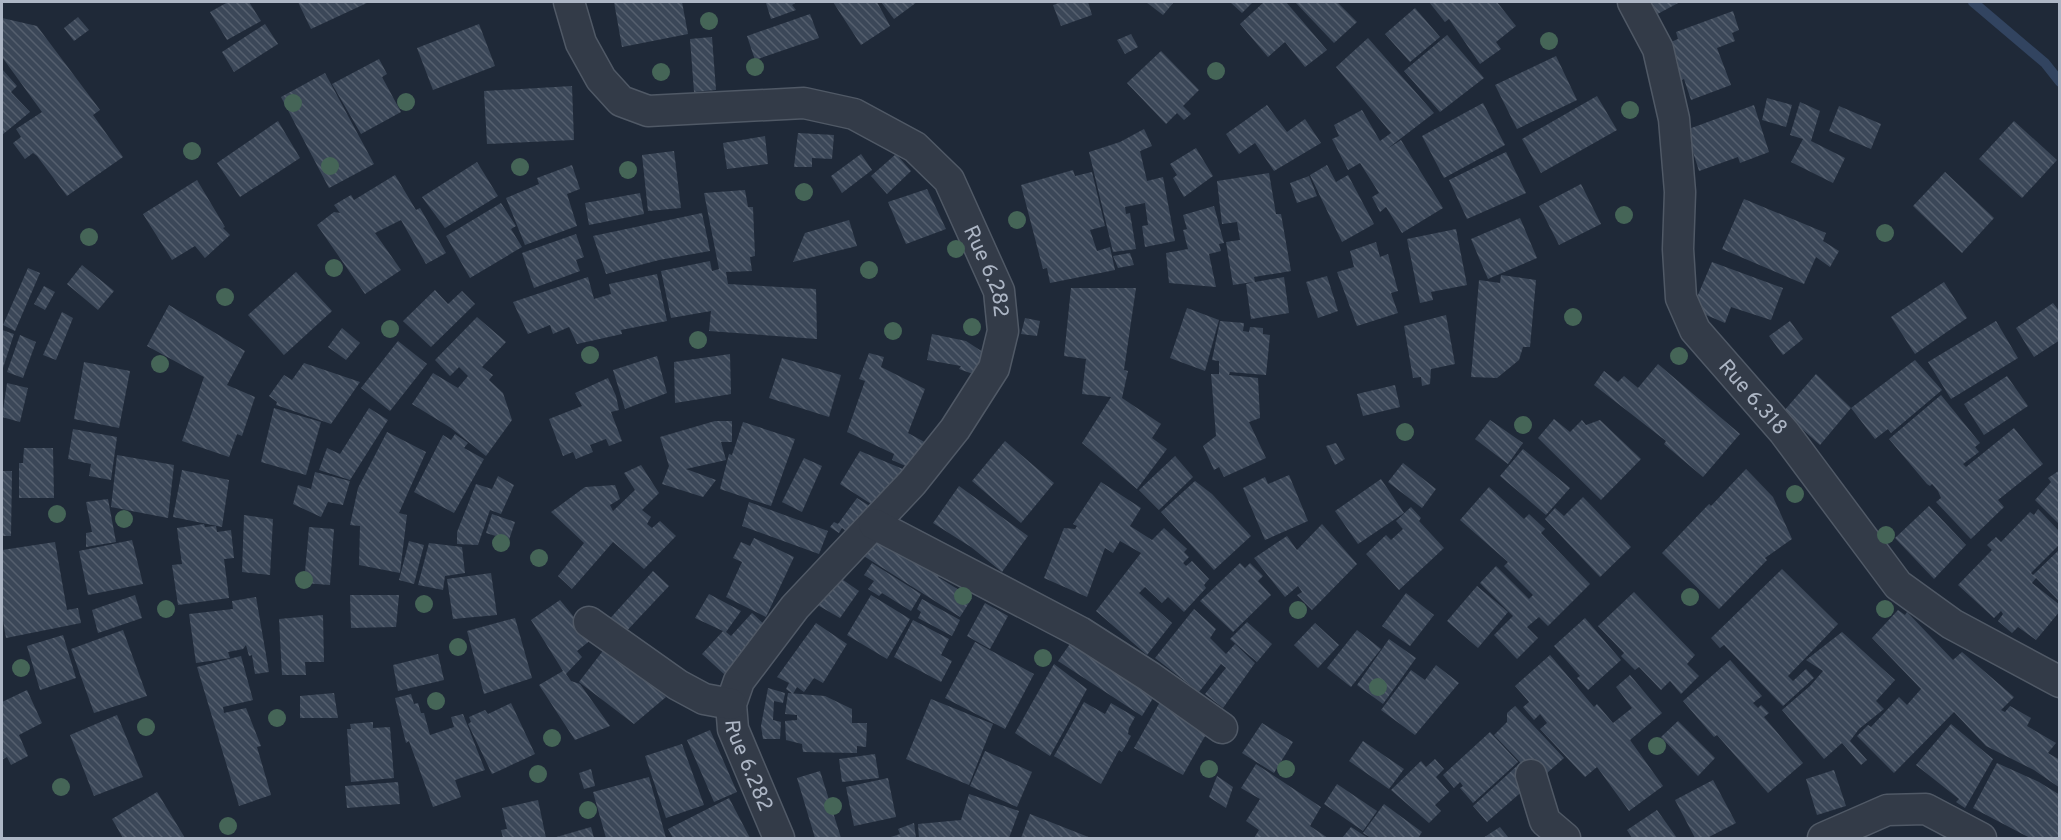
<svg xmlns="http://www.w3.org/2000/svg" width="2061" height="840" font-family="Overpass,sans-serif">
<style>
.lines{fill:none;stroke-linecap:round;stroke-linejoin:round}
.stream{stroke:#324460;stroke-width:10}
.building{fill:url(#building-back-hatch)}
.street-casing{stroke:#505966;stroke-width:33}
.street{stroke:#333b48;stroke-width:30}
.tree{fill:#456557}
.labels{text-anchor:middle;stroke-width:6;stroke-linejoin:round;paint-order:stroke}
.street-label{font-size:21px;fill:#adb6c5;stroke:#18202d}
</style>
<defs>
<pattern id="building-back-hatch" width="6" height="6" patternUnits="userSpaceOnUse" patternTransform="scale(1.5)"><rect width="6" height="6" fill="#3b4758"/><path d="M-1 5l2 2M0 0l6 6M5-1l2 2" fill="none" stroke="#555f6e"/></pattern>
</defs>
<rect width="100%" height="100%" fill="#1f2938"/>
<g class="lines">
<path class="stream" d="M1973,2L2045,63L2060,82"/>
</g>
<g class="building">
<path d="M228,2H249L261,21L227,40L210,12Z"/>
<path d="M298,2H369L311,29Z"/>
<path d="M614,2H682L688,34L622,47Z"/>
<path d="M770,2H797L792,5L796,10L771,19L766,3Z"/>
<path d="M833,2H877L890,26L861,45Z"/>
<path d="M881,2H917L894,19Z"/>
<path d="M1062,2H1088L1092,15L1061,26L1053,5Z"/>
<path d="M1146,2H1174L1163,15Z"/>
<path d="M1230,2H1253L1242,13Z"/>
<path d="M1264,2H1286L1327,50L1305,67L1285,42L1268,57L1240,24Z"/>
<path d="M1295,2H1337L1357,22L1334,43Z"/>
<path d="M1429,2H1497L1516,26L1496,42L1501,49L1480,64L1449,19L1445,22Z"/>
<path d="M1641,2H1680L1650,18Z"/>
<path d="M1415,8L1440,37L1410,62L1385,34Z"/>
<path d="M1733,11L1739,30L1732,33L1735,41L1717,48L1731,85L1691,100L1684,79L1674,83L1668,66L1678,62L1671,42L1678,39L1676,32Z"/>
<path d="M810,14L819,38L755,60L747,36Z"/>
<path d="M78,17L89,30L74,41L64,28Z"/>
<path d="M2,18L37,26L100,110L93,115L123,157L67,196L37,156L33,153L25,159L13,143L21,137L16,129L42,112L2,57Z"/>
<path d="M265,24L278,44L234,72L222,52Z"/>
<path d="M479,24L495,66L433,90L417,48Z"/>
<path d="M1131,34L1138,47L1125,54L1117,40Z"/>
<path d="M1447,35L1484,78L1440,112L1404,71Z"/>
<path d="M712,37L716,90L694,92L690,39Z"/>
<path d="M1368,38L1434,113L1387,149L1401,140L1443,208L1402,233L1386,207L1380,212L1372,197L1379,193L1360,163L1348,170L1332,139L1339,136L1334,125L1362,110L1380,141L1391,133L1336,67Z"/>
<path d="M1161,51L1199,90L1183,106L1191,114L1184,120L1177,113L1166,124L1127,83Z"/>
<path d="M1556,56L1577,100L1517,129L1495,85Z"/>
<path d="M379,59L387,74L382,77L401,112L361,134L332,84Z"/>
<path d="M2,69L17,86L11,92L30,112L2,135Z"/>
<path d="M325,73L374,164L329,188L281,97Z"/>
<path d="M572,86L574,140L487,144L484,91Z"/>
<path d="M1597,96L1617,130L1541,173L1522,139Z"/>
<path d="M1767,98L1792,105L1786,127L1762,120Z"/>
<path d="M1800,102L1820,111L1811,141L1845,158L1833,183L1791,162L1803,139L1790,135Z"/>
<path d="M1483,103L1505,145L1444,178L1422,136Z"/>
<path d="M1267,105L1287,132L1305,119L1321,143L1274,171L1255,143L1239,154L1226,134Z"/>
<path d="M1754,105L1769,152L1740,163L1738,157L1699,171L1686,130Z"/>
<path d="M1839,106L1881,124L1871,149L1829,131Z"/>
<path d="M278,121L300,158L240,197L217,163Z"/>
<path d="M2014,121L2057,160L2022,198L1979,159Z"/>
<path d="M1144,129L1152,146L1140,151L1147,181L1163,177L1175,241L1145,247L1142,226L1148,225L1145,203L1125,207L1126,214L1130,213L1136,249L1113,252L1089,152L1120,142Z"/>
<path d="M798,133L834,135L832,159L812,158V167H794Z"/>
<path d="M765,136L768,164L727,169L723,143Z"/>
<path d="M1196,148L1213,176L1184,197L1173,178L1177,175L1170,164Z"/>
<path d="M674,151L681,208L648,211L642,155Z"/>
<path d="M1506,152L1526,193L1467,219L1449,180Z"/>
<path d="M861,154L872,170L842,193L831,176Z"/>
<path d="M896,154L911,171L887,194L871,176Z"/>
<path d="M477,162L498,196L445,228L422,197Z"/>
<path d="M572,165L580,189L567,194L577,226L525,245L506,198L539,184L537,178Z"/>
<path d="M1327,165L1336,182L1348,175L1374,224L1342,242L1310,175Z"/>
<path d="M1073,170L1075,176L1092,172L1105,226L1090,230L1097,251L1110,247L1115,270L1050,283L1047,268L1043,269L1021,185Z"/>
<path d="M1945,172L1994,218L1962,253L1913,206Z"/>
<path d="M1269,173L1276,214H1281L1291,271L1254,277L1255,282L1284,277L1289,313L1251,319L1246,284L1253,282L1233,285L1226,242L1240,240L1237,222L1222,224L1217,181Z"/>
<path d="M395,175L416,210L420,208L446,253L426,264L401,220L375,233L401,270L365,294L317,225L334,212L340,213L334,205L351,195L354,200Z"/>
<path d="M1309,176L1317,196L1297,203L1290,183Z"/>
<path d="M197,180L225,227L223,228L230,235L205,258L195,246L172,260L143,214Z"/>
<path d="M1581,184L1601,224L1559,245L1539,206Z"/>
<path d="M927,189L946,229L906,244L888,202Z"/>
<path d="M745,190L748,207H753L755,256L750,257L752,271L726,272L728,284L816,289L817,339L709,331L711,311L671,318L661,271L710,261L712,271L719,269L704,193Z"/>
<path d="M640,193L644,214L589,225L585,203Z"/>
<path d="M1744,199L1826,233L1823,241L1839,251L1830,267L1816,257L1804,284L1722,249Z"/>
<path d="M501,203L516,226L511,229L522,247L470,278L446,236Z"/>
<path d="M1214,206L1224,243L1219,244L1221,251L1209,254L1216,287L1169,283L1166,253L1188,249L1183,230L1187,229L1183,215Z"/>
<path d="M702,213L710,251L659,260L606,274L593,236Z"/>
<path d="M1520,218L1537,258L1488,279L1471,239Z"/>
<path d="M849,220L857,246L793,262L805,233Z"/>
<path d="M1456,229L1467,285L1431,292L1433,300L1420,303L1407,239Z"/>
<path d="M576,234L584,257L576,260L580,271L534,288L522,253Z"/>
<path d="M1376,242L1380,257L1388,254L1398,291L1391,293L1398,313L1357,326L1337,272L1354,267L1350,251Z"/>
<path d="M1130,253L1134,265L1118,268L1113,256Z"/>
<path d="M1712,262L1783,288L1771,320L1731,307L1725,323L1692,309Z"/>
<path d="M82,265L114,291L98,310L67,284Z"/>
<path d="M28,268L40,273L15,331L3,325Z"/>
<path d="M296,272L332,311L284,355L248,315Z"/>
<path d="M657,274L667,321L621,330L622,334L577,344L569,327L553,334L550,325L528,334L513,302L588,277L594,299L611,294L609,284Z"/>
<path d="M1501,275L1536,280L1530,347H1523L1519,360L1497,378L1471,377L1479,280L1500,283Z"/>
<path d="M1327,276L1338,311L1318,318L1306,282Z"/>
<path d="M1944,282L1967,318L1915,354L1891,317Z"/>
<path d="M44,286L55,292L45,310L34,304Z"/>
<path d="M1071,288H1136L1124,370L1128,371L1122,398L1161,424L1152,438L1167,449L1137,489L1082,443L1111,397L1082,394L1086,359L1064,356Z"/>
<path d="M435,290L448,304L462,291L475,304L431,347L403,321Z"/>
<path d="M2053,303L2060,312V340L2034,357L2016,328Z"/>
<path d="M169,305L245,351L227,385L255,397L242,436L237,434L229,457L182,441L204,377L147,346Z"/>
<path d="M1187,308L1219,320L1205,371L1170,358Z"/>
<path d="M62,312L73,318L56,360L43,355Z"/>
<path d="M1446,315L1455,364L1431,369L1430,384L1422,386L1421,377L1413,378L1404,326Z"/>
<path d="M477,317L506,342L482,367L493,375L489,380L503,393L512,420L486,456L451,428L412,404L433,373L458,388L468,376L459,367L450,376L435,360Z"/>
<path d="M1025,318L1040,321L1037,336L1021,334Z"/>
<path d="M1220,321L1244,323L1243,331L1249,332L1250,327L1263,328V334L1270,335L1266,375L1230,372L1229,375L1258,378L1260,418L1249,422L1266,458L1224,477L1219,467L1214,470L1203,446L1216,436L1211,374H1219V361L1212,360Z"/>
<path d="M1790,321L1803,339L1783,355L1769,336Z"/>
<path d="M1996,321L2018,358L1951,399L1928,362Z"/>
<path d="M342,328L360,343L346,360L328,347Z"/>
<path d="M2,330L14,334L2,371Z"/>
<path d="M932,334L966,341L986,354L976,375L959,369L961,366L927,360Z"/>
<path d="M20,335L36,342L23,378L7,372Z"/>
<path d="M398,341L427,364L390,411L361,388Z"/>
<path d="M869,353L884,357L881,367L925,389L908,433L930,445L917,471L892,460L894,454L847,432L865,381L859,379Z"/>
<path d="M730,354L731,394L675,403L674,362Z"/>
<path d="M657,356L667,393L625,409L613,370Z"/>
<path d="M782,358L841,375L829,417L769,398Z"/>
<path d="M1915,360L1942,390L1891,433L1888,429L1875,439L1851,408L1820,445L1783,412L1816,374L1851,408Z"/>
<path d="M84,362L130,371L119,428L74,419Z"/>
<path d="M304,363L360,382L331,424L276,405L277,402L269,396L284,375L292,380Z"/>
<path d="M1658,364L1740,434L1703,477L1664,444L1666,441L1594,385L1604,371L1618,382L1624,376L1638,388Z"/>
<path d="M2007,376L2028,406L1984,435L1964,404Z"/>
<path d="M608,378L616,396L619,410L611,412L622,441L609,446L606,439L590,445L593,452L576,459L573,452L563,456L549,419L582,406L575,393Z"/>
<path d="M7,383L28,388L20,422L2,417Z"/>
<path d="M1395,385L1400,407L1363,416L1357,394Z"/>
<path d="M1941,395L1980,443L1975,447L1979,452L1963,464L1966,467L2014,428L2043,464L1998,500L2004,507L1971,539L1936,502L1941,498L1938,491L1932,484L1930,486L1927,484L1889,439Z"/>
<path d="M274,408L321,422L306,475L261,462Z"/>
<path d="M369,408L388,420L350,480L319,470L327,448L340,454Z"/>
<path d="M1554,419L1570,432L1582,420L1586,425L1600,420L1641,459L1601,500L1538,438Z"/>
<path d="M1490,420L1523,443L1508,464L1475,439Z"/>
<path d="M715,421H732V442H721L726,460L686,469L716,480L703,497L662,484L669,466L660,437Z"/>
<path d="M743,422L795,439L771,506L720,489L729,454L732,455Z"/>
<path d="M73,429L117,437L111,480L89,476L91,464L68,459Z"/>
<path d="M387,432L426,452L399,513L407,515L400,573L359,565L360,526L350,525L358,488Z"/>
<path d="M455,434L468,443L464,448L484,459L454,513L414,492L443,435L451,440Z"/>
<path d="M1005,441L1054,483L1021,523L972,481Z"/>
<path d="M1336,443L1345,459L1335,465L1326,446Z"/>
<path d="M24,448H53L54,498H19V463H23Z"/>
<path d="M1523,449L1570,488L1546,515L1500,476Z"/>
<path d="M860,451L910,472L879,509L840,484Z"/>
<path d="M117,455L174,465L168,518L111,507Z"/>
<path d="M1175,456L1193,477L1159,510L1139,490Z"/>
<path d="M804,458L822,466L802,512L782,502Z"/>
<path d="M1403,463L1436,489L1422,508L1388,482Z"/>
<path d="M641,465L659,493L642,510L651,517L647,524L652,528L660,521L676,536L644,569L613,542L572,589L558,576L584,543L551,512L585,487L615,485L620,499L610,505L613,511L635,490L624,473Z"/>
<path d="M1746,469L1773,497L1792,539L1765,558L1767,560L1719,609L1662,553L1709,504L1711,506Z"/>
<path d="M182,470L229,480L222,527L173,517Z"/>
<path d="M2060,470V525L2035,500L2051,482L2048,478Z"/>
<path d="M2,471H12L11,536H2Z"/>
<path d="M315,472L350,481L343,505L328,502L321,517L293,504L298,485L311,489Z"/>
<path d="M1289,475L1308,521L1265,540L1243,488L1265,477L1268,484Z"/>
<path d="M498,476L514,485L501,514L490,510L478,545L457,544V532L476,484L492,489Z"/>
<path d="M1381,479L1404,513L1358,544L1335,511Z"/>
<path d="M1195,481L1212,494L1251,536L1214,570L1161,512Z"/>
<path d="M1101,482L1141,508L1130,526L1152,540L1164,528L1187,549L1184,552L1189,557L1183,563L1186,566L1192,561L1209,579L1204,585L1206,588L1184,612L1168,597L1162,603L1145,587L1139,593L1172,623L1147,655L1096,611L1141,553L1120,541L1113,553L1105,548L1087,597L1044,578L1064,528L1075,529L1077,526L1073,524Z"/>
<path d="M959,486L1028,536L1002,572L971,547L933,523Z"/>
<path d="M1489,487L1524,519L1529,514L1545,529L1541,533L1590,584L1548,626L1539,617L1527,627L1538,638L1517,659L1494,635L1513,616L1480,583L1496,566L1529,599L1533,595L1504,566L1508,562L1460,520Z"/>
<path d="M1583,497L1631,547L1600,577L1545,519L1555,508L1564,516Z"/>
<path d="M857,498L876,510L853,536L842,528L839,533L830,527L834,522L838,524Z"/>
<path d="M108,499L116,542L86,547V533L92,532L86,502Z"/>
<path d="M749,502L828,531L819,554L742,526Z"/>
<path d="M1929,506L1966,545L1934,579L1895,538Z"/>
<path d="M1411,507L1421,518L1419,521L1444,548L1399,590L1366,554L1386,535L1391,540L1403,529L1396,521Z"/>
<path d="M2038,509L2060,532V544L2031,573L2033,575L2060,549V602L2036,578L2032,583L2060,605V611L2036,640L2018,627L2012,633L1998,621L2003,614L2001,611L1994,618L1958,585L1992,550L1987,545L1996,537L2001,542L2030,512L2034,515Z"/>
<path d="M492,514L515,522L509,540L486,533Z"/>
<path d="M244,515L273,519L270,575L242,572Z"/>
<path d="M204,524L205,527L216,526L217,532L231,530L234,558L224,559L229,598L178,605L172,565L182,564L177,528Z"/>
<path d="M1322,524L1357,564L1312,610L1297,595L1302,592L1298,586L1285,597L1254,558L1287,536L1297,550Z"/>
<path d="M309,527L334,529L330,585L304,583Z"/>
<path d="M873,531L940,573L938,577L972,598L960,617L859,553Z"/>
<path d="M754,538L794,557L766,617L726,597L742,562L733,558L741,542L750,546Z"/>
<path d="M132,540L143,584L88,595L79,551Z"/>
<path d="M409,541L424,545L414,584L399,580Z"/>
<path d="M55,542L67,610L78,608L81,623L6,638L2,615V550Z"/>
<path d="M429,543L462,547L465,573L445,576L443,590L418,585Z"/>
<path d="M872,563L921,594L911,611L882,593L879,596L868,589L874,581L864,575Z"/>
<path d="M1240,563L1245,568L1250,563L1263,576L1258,581L1271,595L1233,632L1200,601Z"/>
<path d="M1782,569L1838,624L1788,676L1793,681L1806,669L1814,678L1783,706L1724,645L1720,648L1711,638Z"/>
<path d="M653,571L669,586L621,637L605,624Z"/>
<path d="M491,573L497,615L453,619L447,579Z"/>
<path d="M833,573L859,591L840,618L814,603Z"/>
<path d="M1477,586L1508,612L1478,648L1447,621Z"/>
<path d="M1634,592L1695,655L1687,664L1699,676L1681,694L1670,681L1661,690L1639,667L1635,670L1621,656L1624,653L1598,626Z"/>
<path d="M1406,593L1434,615L1410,646L1382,626Z"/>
<path d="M709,594L741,611L726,632L731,636L752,613L769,629L724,674L702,654L723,631L695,618Z"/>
<path d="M135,595L142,618L98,633L92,610Z"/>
<path d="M350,595H399L396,627L351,628Z"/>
<path d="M871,595L910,619L887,659L847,635Z"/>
<path d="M256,597L269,672L255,674L252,655L249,656L246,645L243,649L228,652L230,658L196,663L189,614L233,609L232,601Z"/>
<path d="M922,599L960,620L952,636L918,618L921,612L917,609Z"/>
<path d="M560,600L592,639L577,651L582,657L566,674L571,681L580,684L610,726L575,740L539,685L563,671L531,620Z"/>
<path d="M985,603L1008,616L990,649L967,636Z"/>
<path d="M1194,609L1216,629L1210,638L1226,654L1235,644L1255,663L1223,708L1205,694L1226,668L1221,664L1199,692L1155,658Z"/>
<path d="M1898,610L1905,615L1907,612L1953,660L1962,652L2014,697L2001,710L2005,712L2010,706L2031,718L2027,726L2056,743L2048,753L2060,760V788L2034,770L1986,746L1954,712L1894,773L1857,736L1868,725L1871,727L1899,697L1907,705L1921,689L1872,638Z"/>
<path d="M323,615L324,662H305L306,675H282L279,619Z"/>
<path d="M515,618L532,678L484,694L467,631Z"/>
<path d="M1585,618L1621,660L1588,690L1577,678L1580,676L1554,646Z"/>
<path d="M913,620L949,639L941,655L952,661L941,682L894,657Z"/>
<path d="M1247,622L1272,644L1257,662L1230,639Z"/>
<path d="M816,623L847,644L823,683L814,678L804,692L797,687L793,694L786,689L789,683L777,677Z"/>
<path d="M1315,623L1339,645L1318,668L1294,645Z"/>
<path d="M123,630L147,696L94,713L71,649Z"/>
<path d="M1357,630L1381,649L1351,687L1327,668Z"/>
<path d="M1842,632L1895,680L1876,701L1884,709L1859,729L1850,741L1867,760L1861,765L1842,743L1824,759L1782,710L1810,686L1823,671L1806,660Z"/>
<path d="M63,635L76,678L40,690L27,646Z"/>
<path d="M1389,639L1416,658L1383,704L1357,685Z"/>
<path d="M1072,641L1155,695L1142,716L1058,661Z"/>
<path d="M975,642L1034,674L1005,729L945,698Z"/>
<path d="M605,648L666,697L634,724L579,682Z"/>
<path d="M438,654L444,680L398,691L393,665Z"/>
<path d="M1550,655L1594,707L1597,704L1613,723L1632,708L1616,687L1630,675L1662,713L1630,740L1663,786L1629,811L1597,767L1585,777L1540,729L1547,723L1540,714L1534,720L1523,707L1529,702L1515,686Z"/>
<path d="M241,656L253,700L223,707L224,713L246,708L261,746L257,747L271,795L239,806L197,667Z"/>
<path d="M1730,660L1762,696L1753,703L1758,708L1761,705L1769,713L1764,717L1803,763L1768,793L1717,735L1714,737L1683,701Z"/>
<path d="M1054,664L1087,689L1050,756L1015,733Z"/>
<path d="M1436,665L1459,683L1415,735L1381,710L1411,670L1425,680Z"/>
<path d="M768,688L785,693L783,703L774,701L773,720L781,722L780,739H763L761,726Z"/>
<path d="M27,690L42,723L19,735L28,756L11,765L7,757L2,760V702Z"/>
<path d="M334,693L338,718H300V696Z"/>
<path d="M788,693L825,696L852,709V723H867L866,747L857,746V753L803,752L802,744L786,740L785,721L797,720V715L785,714Z"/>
<path d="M411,694L414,704L418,703L421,713H424L430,735L454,727L451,717L463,714L485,770L455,780L461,797L433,807L409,741L406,743L395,698Z"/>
<path d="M931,699L993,724L969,785L906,759Z"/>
<path d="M1084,702L1105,714L1111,703L1135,717L1129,728L1128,734L1131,736L1122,752L1119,750L1101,784L1054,756Z"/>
<path d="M1160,702L1209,729L1183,775L1134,748Z"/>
<path d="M511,703L535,754L492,774L468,724L471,722L469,717L485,710L488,714Z"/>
<path d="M1515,706L1564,758L1538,781L1494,735L1507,722V713Z"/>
<path d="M117,715L143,777L94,796L70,735Z"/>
<path d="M1678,721L1715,758L1698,776L1661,737Z"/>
<path d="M373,722V728L390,727L394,778L351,782L347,729H351L350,724Z"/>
<path d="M1262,723L1293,742L1274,773L1242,753Z"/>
<path d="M1951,724L1993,759L1965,808L1956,802L1959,799L1916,765Z"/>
<path d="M710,730L737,792L714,802L687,740Z"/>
<path d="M1490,732L1518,762L1473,803L1460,788L1463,786L1460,782L1454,788L1443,775Z"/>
<path d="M1363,741L1404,769L1389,789L1349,761Z"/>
<path d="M682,744L704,805L666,818L645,756Z"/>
<path d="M985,751L1032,772L1017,807L970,786Z"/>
<path d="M875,754L879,778L842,782L839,759Z"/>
<path d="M1435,759L1444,769L1436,777L1449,792L1435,805L1441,811L1429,823L1391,790L1421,761L1426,767Z"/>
<path d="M1997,763L2039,782L2060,795V838H2030L1973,808Z"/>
<path d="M1256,764L1321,807L1310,826L1328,838H1254L1259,830L1246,821L1260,799L1241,788Z"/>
<path d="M1519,764L1534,781L1487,822L1473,806Z"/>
<path d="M591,769L595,786L584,789L579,773Z"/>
<path d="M1834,770L1846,806L1817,815L1806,779Z"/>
<path d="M820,771L841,838H815L797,778Z"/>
<path d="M1217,776L1233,787L1226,808L1209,797Z"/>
<path d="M649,777L666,838H606L593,792Z"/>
<path d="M888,778L896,817L854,826L846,787Z"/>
<path d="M1713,780L1736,823L1707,838H1695L1675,800Z"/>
<path d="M398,782L400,804L347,808L345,786Z"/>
<path d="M1337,784L1377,811L1363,831L1324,804Z"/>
<path d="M157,792L185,838H123L112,819Z"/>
<path d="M969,794L1019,811L1009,838H919L918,824L961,820Z"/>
<path d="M729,798L750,838H673L668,829Z"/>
<path d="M538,800L546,838H503L501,830L507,829L502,808Z"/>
<path d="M1384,804L1422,832L1418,838H1371L1363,833Z"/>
<path d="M1657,810L1677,838H1632L1627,830Z"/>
<path d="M1030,814L1091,838H1021Z"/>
<path d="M914,823L916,838H888L900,834L898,829Z"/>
<path d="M591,827L594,838H553Z"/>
<path d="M1351,827L1368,838H1342Z"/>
<path d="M1500,827L1508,837L1506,838H1483Z"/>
</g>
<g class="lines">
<g class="street-casing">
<g id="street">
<path id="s1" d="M569,2L581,43L601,79L621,101L648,111L804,103L854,114L915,147L949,180L999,291L1003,331L994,368L955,429L912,483L795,607L739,681L731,704L733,729L779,838"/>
<path id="s2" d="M1633,2L1658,49L1674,119L1680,192L1678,249L1681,298L1695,330L1784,432L1898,585L1952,624L2060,682"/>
<path d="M874,524L1080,632L1150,677L1222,728"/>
<path d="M589,622L678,685L704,699L731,704"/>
<path d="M1531,775L1545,821L1565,838"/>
<path d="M1823,838L1887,810L1926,809L1981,838"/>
</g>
</g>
<use href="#street" class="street"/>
</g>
<g class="tree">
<circle cx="709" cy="21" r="9"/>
<circle cx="1549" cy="41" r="9"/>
<circle cx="755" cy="67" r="9"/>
<circle cx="1216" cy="71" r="9"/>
<circle cx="661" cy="72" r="9"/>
<circle cx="406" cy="102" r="9"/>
<circle cx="293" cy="103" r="9"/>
<circle cx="1630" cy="110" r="9"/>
<circle cx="192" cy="151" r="9"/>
<circle cx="330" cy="166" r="9"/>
<circle cx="520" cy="167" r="9"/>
<circle cx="628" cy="170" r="9"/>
<circle cx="804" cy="192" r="9"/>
<circle cx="1624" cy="215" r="9"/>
<circle cx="1017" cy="220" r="9"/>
<circle cx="1885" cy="233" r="9"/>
<circle cx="89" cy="237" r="9"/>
<circle cx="956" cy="249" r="9"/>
<circle cx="334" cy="268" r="9"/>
<circle cx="869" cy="270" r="9"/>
<circle cx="225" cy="297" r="9"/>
<circle cx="1573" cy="317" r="9"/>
<circle cx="972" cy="327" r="9"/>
<circle cx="390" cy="329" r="9"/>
<circle cx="893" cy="331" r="9"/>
<circle cx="698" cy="340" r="9"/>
<circle cx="590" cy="355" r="9"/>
<circle cx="1679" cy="356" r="9"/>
<circle cx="160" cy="364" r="9"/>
<circle cx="1523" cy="425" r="9"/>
<circle cx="1405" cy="432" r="9"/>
<circle cx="1795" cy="494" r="9"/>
<circle cx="57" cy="514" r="9"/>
<circle cx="124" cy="519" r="9"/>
<circle cx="1886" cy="535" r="9"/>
<circle cx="501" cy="543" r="9"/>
<circle cx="539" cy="558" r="9"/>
<circle cx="304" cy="580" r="9"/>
<circle cx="963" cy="596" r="9"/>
<circle cx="1690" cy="597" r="9"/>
<circle cx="424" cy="604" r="9"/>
<circle cx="166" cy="609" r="9"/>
<circle cx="1885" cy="609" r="9"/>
<circle cx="1298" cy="610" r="9"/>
<circle cx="458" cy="647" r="9"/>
<circle cx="1043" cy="658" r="9"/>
<circle cx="21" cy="668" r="9"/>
<circle cx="1378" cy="687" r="9"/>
<circle cx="436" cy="701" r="9"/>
<circle cx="277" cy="718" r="9"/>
<circle cx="146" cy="727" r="9"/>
<circle cx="552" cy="738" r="9"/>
<circle cx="1657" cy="746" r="9"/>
<circle cx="1209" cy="769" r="9"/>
<circle cx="1286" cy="769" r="9"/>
<circle cx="538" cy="774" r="9"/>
<circle cx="61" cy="787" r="9"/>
<circle cx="833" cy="806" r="9"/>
<circle cx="588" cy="810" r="9"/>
<circle cx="228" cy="826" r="9"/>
</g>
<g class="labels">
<g class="street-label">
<text dy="7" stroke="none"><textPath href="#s1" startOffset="566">Rue 6.282</textPath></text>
<text dy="7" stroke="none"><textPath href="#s2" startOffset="428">Rue 6.318</textPath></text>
<text dy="7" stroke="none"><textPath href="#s1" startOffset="1160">Rue 6.282</textPath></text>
</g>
</g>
<rect width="2061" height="840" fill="none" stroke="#adb6c5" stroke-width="6"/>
</svg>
